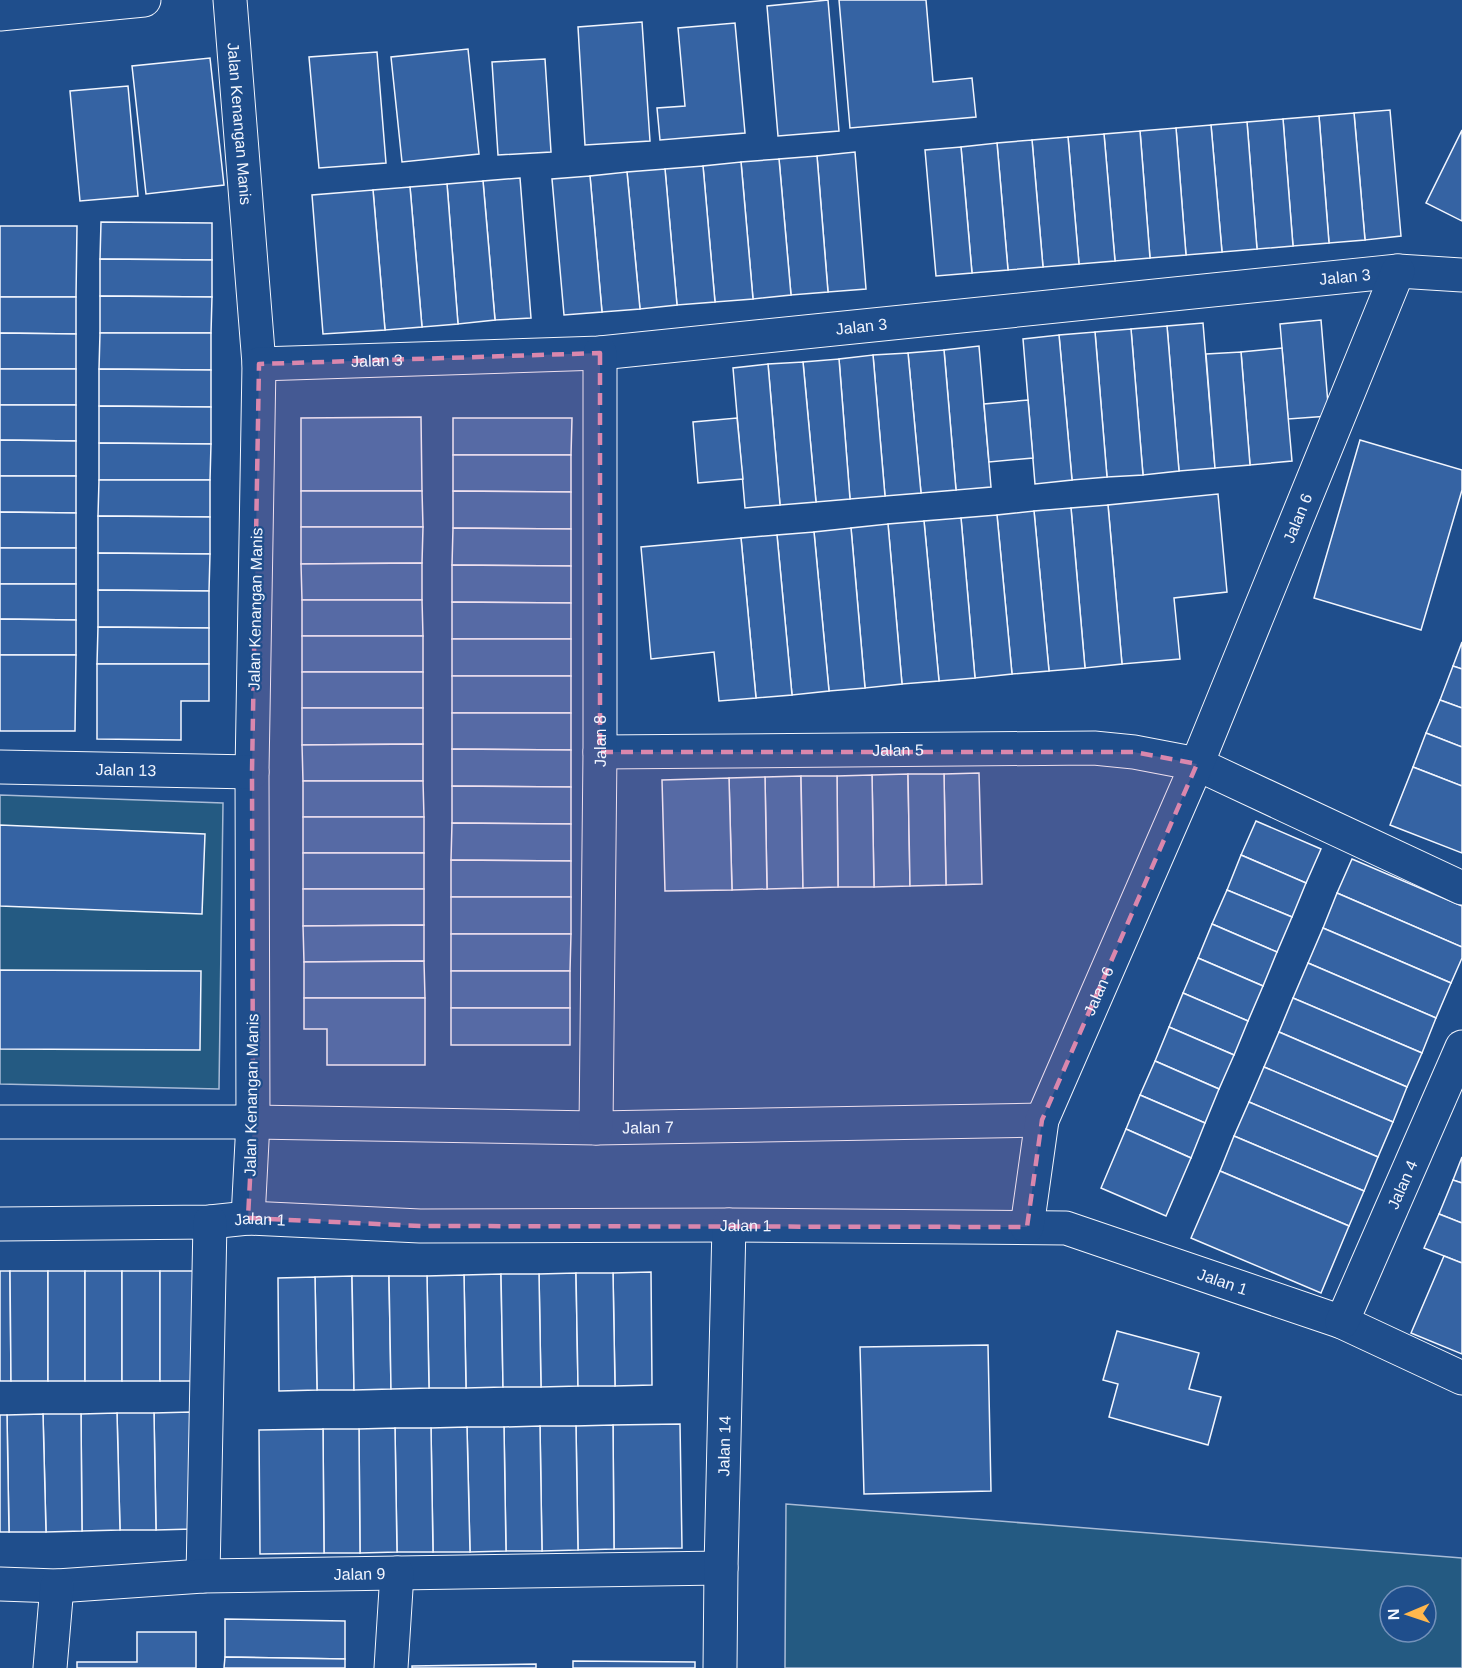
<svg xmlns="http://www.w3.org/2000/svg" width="1462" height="1668" font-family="Helvetica,sans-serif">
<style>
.green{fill:#245a82;stroke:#a8bbd7;stroke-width:1.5;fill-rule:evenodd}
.building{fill:#3563a3;stroke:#f2f6ff;stroke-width:1.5}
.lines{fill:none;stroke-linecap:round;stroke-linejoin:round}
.street-casing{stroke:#f2f6ff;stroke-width:35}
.street{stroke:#1f4e8c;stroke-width:33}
.marked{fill:#da87ad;fill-opacity:0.2;stroke:#da87ad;stroke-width:4.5;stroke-dasharray:12 8;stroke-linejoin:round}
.labels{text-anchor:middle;stroke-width:4.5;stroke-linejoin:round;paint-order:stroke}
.street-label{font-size:16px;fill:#f2f6ff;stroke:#1f4e8c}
</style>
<rect width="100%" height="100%" fill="#1f4e8c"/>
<g class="green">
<path d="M0,795L223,803L219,1089L0,1084Z"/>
<path d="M786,1504L1462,1558V1668H785ZM1390,1596H1426V1632H1390Z"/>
</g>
<g class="building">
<path d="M828,0L839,131L778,136L767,6Z"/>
<path d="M839,0H926L933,82L972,78L976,117L850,128Z"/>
<path d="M642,22L650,141L585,145L578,27Z"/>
<path d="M735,23L745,133L660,140L657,108L685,106L678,28Z"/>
<path d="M468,49L479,154L402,162L391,57Z"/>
<path d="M377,52L386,163L319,168L309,57Z"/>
<path d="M210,58L224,185L146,194L132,66Z"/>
<path d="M545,59L551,152L498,155L492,62Z"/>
<path d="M128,86L138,196L80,201L70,91Z"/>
<path d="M1390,110L1401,236L1365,240L1354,113Z"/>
<path d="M1354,113L1365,240L1329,243L1319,116Z"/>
<path d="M1319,116L1329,243L1293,246L1283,119Z"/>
<path d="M1283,119L1293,246L1257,249L1247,122Z"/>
<path d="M1247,122L1257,249L1222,252L1211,125Z"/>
<path d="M1211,125L1222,252L1186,255L1176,128Z"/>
<path d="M1176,128L1186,255L1150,258L1140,131Z"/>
<path d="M1462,130V221L1426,203Z"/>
<path d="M1140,131L1150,258L1115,261L1104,134Z"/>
<path d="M1104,134L1115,261L1079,264L1068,137Z"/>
<path d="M1068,137L1079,264L1043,267L1032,140Z"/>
<path d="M1032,140L1043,267L1008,270L997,143Z"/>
<path d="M997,143L1008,270L972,273L961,147Z"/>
<path d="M961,147L972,273L936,276L925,150Z"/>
<path d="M855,152L866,289L828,292L817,156Z"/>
<path d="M817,156L828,292L791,295L779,159Z"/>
<path d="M779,159L791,295L753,299L741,162Z"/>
<path d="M741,162L753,299L715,302L703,166Z"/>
<path d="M703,166L715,302L677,305L665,169Z"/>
<path d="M665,169L677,305L640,309L627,172Z"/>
<path d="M627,172L640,309L602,312L590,176Z"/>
<path d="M590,176L602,312L564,315L552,179Z"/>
<path d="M520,178L531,318L495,320L483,181Z"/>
<path d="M483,181L495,320L458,324L447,184Z"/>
<path d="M447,184L458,324L422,327L410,187Z"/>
<path d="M410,187L422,327L385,330L373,190Z"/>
<path d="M373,190L385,330L323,334L312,195Z"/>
<path d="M101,222L212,223V260L100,259Z"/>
<path d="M0,226H77L76,297H0Z"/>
<path d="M100,259L212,260V297L100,296Z"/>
<path d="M100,296L212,297L211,333H100Z"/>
<path d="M0,297H76V334L0,333Z"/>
<path d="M1321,320L1329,416L1288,419L1280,324Z"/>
<path d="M1203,323L1215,468L1179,471L1167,326Z"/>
<path d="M1167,326L1179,471L1143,475L1131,329Z"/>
<path d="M1131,329L1143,475L1107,477L1095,332Z"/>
<path d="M1095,332L1107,477L1072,480L1059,335Z"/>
<path d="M0,333L76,334V369H0Z"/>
<path d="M100,333H211V370L99,369Z"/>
<path d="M1059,335L1072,480L1035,484L1023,339Z"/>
<path d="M979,346L991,487L956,490L944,350Z"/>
<path d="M1282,348L1292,461L1250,465L1241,352Z"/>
<path d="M944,350L956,490L921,493L908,353Z"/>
<path d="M1241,352L1250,465L1215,468L1206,354Z"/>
<path d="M908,353L921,493L885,496L873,355Z"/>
<path d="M873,355L885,496L850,499L839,359Z"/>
<path d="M839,359L850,499L816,502L803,362Z"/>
<path d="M803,362L816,502L780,505L768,364Z"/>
<path d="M768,364L780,505L745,508L733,368Z"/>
<rect x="0" y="369" width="76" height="36"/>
<path d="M99,369L211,370V407L99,406Z"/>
<path d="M1028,400L1033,458L989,462L984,404Z"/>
<path d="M0,405H76V441L0,440Z"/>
<path d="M99,406L211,407V444L99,443Z"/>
<path d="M421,417L422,491H301V418Z"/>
<path d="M453,418H572L571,455H453Z"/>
<path d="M737,418L743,479L698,483L693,422Z"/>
<path d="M0,440L76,441V476H0Z"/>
<path d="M1360,440L1462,470V490L1421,630L1314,598Z"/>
<path d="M99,443L211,444L210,480H99Z"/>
<path d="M453,455H571V492L453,491Z"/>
<path d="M0,476H76V513L0,512Z"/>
<path d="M99,480H210V517L98,516Z"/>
<path d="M301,491H422L423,527H301Z"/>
<path d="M453,491L571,492V529L453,528Z"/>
<path d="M1218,494L1227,592L1174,598L1180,659L1122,664L1108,505Z"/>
<path d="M1108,505L1122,664L1085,668L1071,508Z"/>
<path d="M1071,508L1085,668L1049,671L1034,511Z"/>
<path d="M1034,511L1049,671L1012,674L997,515Z"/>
<path d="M0,512L76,513V548H0Z"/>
<path d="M997,515L1012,674L975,678L961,518Z"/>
<path d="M98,516L210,517V554L98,553Z"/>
<path d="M961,518L975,678L939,681L924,521Z"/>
<path d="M924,521L939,681L902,684L888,524Z"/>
<path d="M888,524L902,684L865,688L851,528Z"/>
<path d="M301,527H423L422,563L301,564Z"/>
<path d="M453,528L571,529V566L452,565Z"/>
<path d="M851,528L865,688L829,691L814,532Z"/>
<path d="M814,532L829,691L792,695L777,535Z"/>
<path d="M777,535L792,695L756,698L741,538Z"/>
<path d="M741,538L756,698L719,701L714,652L651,659L641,547Z"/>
<rect x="0" y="548" width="76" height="36"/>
<path d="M98,553L210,554L209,591L98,590Z"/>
<path d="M422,563V600H302L301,564Z"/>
<path d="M452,565L571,566V603L452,602Z"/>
<path d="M0,584H76V620L0,619Z"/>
<path d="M98,590L209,591V628L98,627Z"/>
<path d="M302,600H422L423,636H302Z"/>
<path d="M452,602L571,603V639H452Z"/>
<path d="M0,619L76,620V655H0Z"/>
<path d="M98,627L209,628V664H97Z"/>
<rect x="302" y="636" width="121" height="36"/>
<rect x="452" y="639" width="119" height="37"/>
<path d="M1462,642V669L1453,666Z"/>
<path d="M0,655H76L75,731H0Z"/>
<path d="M97,664H209V701H181V740L97,739Z"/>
<path d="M1453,666L1462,669V708L1440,700Z"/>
<rect x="302" y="672" width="121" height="36"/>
<rect x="452" y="676" width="119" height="37"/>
<path d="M1440,700L1462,708V747L1426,733Z"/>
<path d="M302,708H423V744L302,745Z"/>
<path d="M452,713H571V750L452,749Z"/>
<path d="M1426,733L1462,747V786L1413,767Z"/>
<path d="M423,744V781H303L302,745Z"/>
<path d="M452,749L571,750V787L452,786Z"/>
<path d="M1413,767L1462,786V853L1390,825Z"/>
<path d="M979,773L982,884L946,885L944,774Z"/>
<path d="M908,774L910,886L874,887L872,775Z"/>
<path d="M908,774H944L946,885L910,886Z"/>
<path d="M872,775L874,887H838L837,776Z"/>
<path d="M801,776L803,888L767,889L765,777Z"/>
<path d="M801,776H837L838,887L803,888Z"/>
<path d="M765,777L767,889L732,890L729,778Z"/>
<path d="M729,778L732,890L665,891L662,780Z"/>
<path d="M303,781H423L424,817H303Z"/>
<path d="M452,786L571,787V824L452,823Z"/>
<rect x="303" y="817" width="121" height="36"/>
<path d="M1256,821L1321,849L1306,883L1241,855Z"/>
<path d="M452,823L571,824V861L451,860Z"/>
<path d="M0,825L205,834L202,914L0,906Z"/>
<rect x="303" y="853" width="121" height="36"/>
<path d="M1241,855L1306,883L1292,917L1227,890Z"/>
<path d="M1352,859L1462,906V947L1337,893Z"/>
<path d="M451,860L571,861V897H451Z"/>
<path d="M303,889H424V925L303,926Z"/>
<path d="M1227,890L1292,917L1277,952L1212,924Z"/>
<path d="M1337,893L1462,947V958L1451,983L1323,928Z"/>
<rect x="451" y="897" width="120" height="37"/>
<path d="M1212,924L1277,952L1263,986L1198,958Z"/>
<path d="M424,925V961L304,962L303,926Z"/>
<path d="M1323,928L1451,983L1436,1018L1308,963Z"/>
<path d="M451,934H571L570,971H451Z"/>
<path d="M1198,958L1263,986L1248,1021L1183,993Z"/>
<path d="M424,961L425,998H304V962Z"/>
<path d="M1308,963L1436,1018L1422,1053L1293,998Z"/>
<path d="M0,970L201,971L200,1050L0,1049Z"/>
<rect x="451" y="971" width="119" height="37"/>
<path d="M1183,993L1248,1021L1234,1055L1169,1027Z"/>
<path d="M304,998H425V1065H327V1029H304Z"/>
<path d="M1293,998L1422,1053L1407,1087L1279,1032Z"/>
<rect x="451" y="1008" width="119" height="37"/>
<path d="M1169,1027L1234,1055L1219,1089L1155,1061Z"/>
<path d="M1279,1032L1407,1087L1393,1122L1264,1067Z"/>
<path d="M1155,1061L1219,1089L1205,1123L1140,1095Z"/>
<path d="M1264,1067L1393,1122L1378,1157L1249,1102Z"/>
<path d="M1140,1095L1205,1123L1191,1158L1126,1129Z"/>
<path d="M1249,1102L1378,1157L1364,1191L1234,1136Z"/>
<path d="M1126,1129L1191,1158L1166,1216L1101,1188Z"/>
<path d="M1234,1136L1364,1191L1349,1226L1220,1171Z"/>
<path d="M1462,1157V1183L1453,1180Z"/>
<path d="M1220,1171L1349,1226L1321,1293L1191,1238Z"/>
<path d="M1453,1180L1462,1183V1223L1439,1214Z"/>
<path d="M1439,1214L1462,1223V1263L1424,1248Z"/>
<path d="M1444,1256L1462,1263V1354L1411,1333Z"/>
<path d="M0,1271H10L11,1381H0Z"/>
<path d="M10,1271H48V1381H11Z"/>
<rect x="48" y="1271" width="37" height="110"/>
<rect x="85" y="1271" width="37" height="110"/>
<rect x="122" y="1271" width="38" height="110"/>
<rect x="160" y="1271" width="37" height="110"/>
<path d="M651,1272L652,1385L615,1386L613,1273Z"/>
<path d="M576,1273L578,1386L541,1387L539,1274Z"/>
<path d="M576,1273H613L615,1386H578Z"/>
<path d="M501,1274L503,1387L466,1388L464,1275Z"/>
<path d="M501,1274H539L541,1387H503Z"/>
<path d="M464,1275L466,1388H429L427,1276Z"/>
<path d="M352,1276L354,1390H317L315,1277Z"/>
<path d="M352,1276H389L391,1389L354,1390Z"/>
<path d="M389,1276H427L429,1388L391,1389Z"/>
<path d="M315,1277L317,1390L279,1391L278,1278Z"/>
<path d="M1117,1331L1199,1353L1189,1389L1221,1397L1208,1445L1109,1417L1118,1384L1103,1380Z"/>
<path d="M988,1345L991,1491L864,1494L860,1347Z"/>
<path d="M191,1412L193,1529L156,1530L154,1413Z"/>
<path d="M117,1413H154L156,1530H120Z"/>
<path d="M117,1413L120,1530L82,1531L81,1414Z"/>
<path d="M43,1414H81L82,1531L46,1532Z"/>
<path d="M43,1414L46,1532H9L7,1415Z"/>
<path d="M0,1415H7L9,1532H0Z"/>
<path d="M680,1424L682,1548L614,1549L613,1425Z"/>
<path d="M613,1425L614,1549L578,1550L576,1426Z"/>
<path d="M540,1426H576L578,1550L542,1551Z"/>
<path d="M540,1426L542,1551H506L504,1427Z"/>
<path d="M467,1427H504L506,1551L470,1552Z"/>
<path d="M467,1427L470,1552H433L431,1428Z"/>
<path d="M395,1428H431L433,1552H397Z"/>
<path d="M395,1428L397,1552L360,1553L359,1429Z"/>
<path d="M323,1429H359L360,1553H324Z"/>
<path d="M323,1429L324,1553L260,1554L259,1430Z"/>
<path d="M225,1619L345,1621V1659L225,1657Z"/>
<path d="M137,1632H196V1668H77V1662H137Z"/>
<path d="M225,1657L345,1659V1668H224Z"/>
<path d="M573,1661L695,1662V1668H573Z"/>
<path d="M536,1664V1668H412V1666Z"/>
</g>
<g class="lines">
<g class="street-casing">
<g id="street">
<path id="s1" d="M230,0L259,364L252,772L253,1122L248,1218"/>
<path d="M0,14L144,0"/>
<path id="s2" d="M259,364L600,353L1398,271L1462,275"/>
<path id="s3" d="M600,752L1094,748L1134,752L1197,764L1462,888"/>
<path id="s4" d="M0,767L252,772"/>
<path id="s5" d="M0,1122H253L596,1128L1042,1120"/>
<path id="s6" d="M596,1128L600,752V353"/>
<path id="s7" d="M0,1224L210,1222L248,1218L420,1226L729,1225L1066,1228L1342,1322L1462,1378"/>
<path id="s8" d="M1027,1227L1042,1120L1197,764L1398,271"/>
<path id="s9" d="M1342,1322L1462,1047"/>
<path d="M203,1576L210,1222"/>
<path id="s10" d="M0,1584L57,1586L203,1576L721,1568"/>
<path d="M50,1668L57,1586"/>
<path d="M391,1668L397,1573"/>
<path id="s11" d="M720,1668L721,1568L729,1225"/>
</g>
</g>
<use href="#street" class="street"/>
</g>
<path class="marked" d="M600,353V752H1134L1197,764L1042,1120L1027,1227L420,1226L248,1218L253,1122L252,772L259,364Z"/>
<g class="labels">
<g class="street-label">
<text dy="6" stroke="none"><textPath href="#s1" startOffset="124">Jalan Kenangan Manis</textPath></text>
<text dy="6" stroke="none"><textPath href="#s2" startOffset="1090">Jalan 3</textPath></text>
<text dy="6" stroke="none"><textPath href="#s2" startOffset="604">Jalan 3</textPath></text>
<text dy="6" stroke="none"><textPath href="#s2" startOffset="118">Jalan 3</textPath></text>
<text dy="6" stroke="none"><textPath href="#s8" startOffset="762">Jalan 6</textPath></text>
<text transform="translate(255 609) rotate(-89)" y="6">Jalan Kenangan Manis</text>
<text dy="6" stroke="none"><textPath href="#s6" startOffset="387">Jalan 8</textPath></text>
<text dy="6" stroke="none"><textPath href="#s3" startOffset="298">Jalan 5</textPath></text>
<text dy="6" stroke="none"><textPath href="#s4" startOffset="126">Jalan 13</textPath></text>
<text dy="6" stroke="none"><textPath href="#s8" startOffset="249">Jalan 6</textPath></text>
<text transform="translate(251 1095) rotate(-89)" y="6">Jalan Kenangan Manis</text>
<text dy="6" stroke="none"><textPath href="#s5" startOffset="648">Jalan 7</textPath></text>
<text dy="6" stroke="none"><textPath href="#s9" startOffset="150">Jalan 4</textPath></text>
<text dy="6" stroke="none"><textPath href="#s7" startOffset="260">Jalan 1</textPath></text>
<text dy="6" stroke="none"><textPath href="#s7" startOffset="746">Jalan 1</textPath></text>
<text dy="6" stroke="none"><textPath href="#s7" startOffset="1232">Jalan 1</textPath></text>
<text dy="6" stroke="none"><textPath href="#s11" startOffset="222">Jalan 14</textPath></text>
<text dy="6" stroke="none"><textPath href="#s10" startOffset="360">Jalan 9</textPath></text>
</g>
</g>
<g transform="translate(1408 1614) rotate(268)"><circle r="28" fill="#1f4e8c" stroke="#7391ba" stroke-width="1.5"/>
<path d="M0-4.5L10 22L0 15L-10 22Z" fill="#ffb74d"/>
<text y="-9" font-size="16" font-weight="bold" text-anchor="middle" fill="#f2f6ff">N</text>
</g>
</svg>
